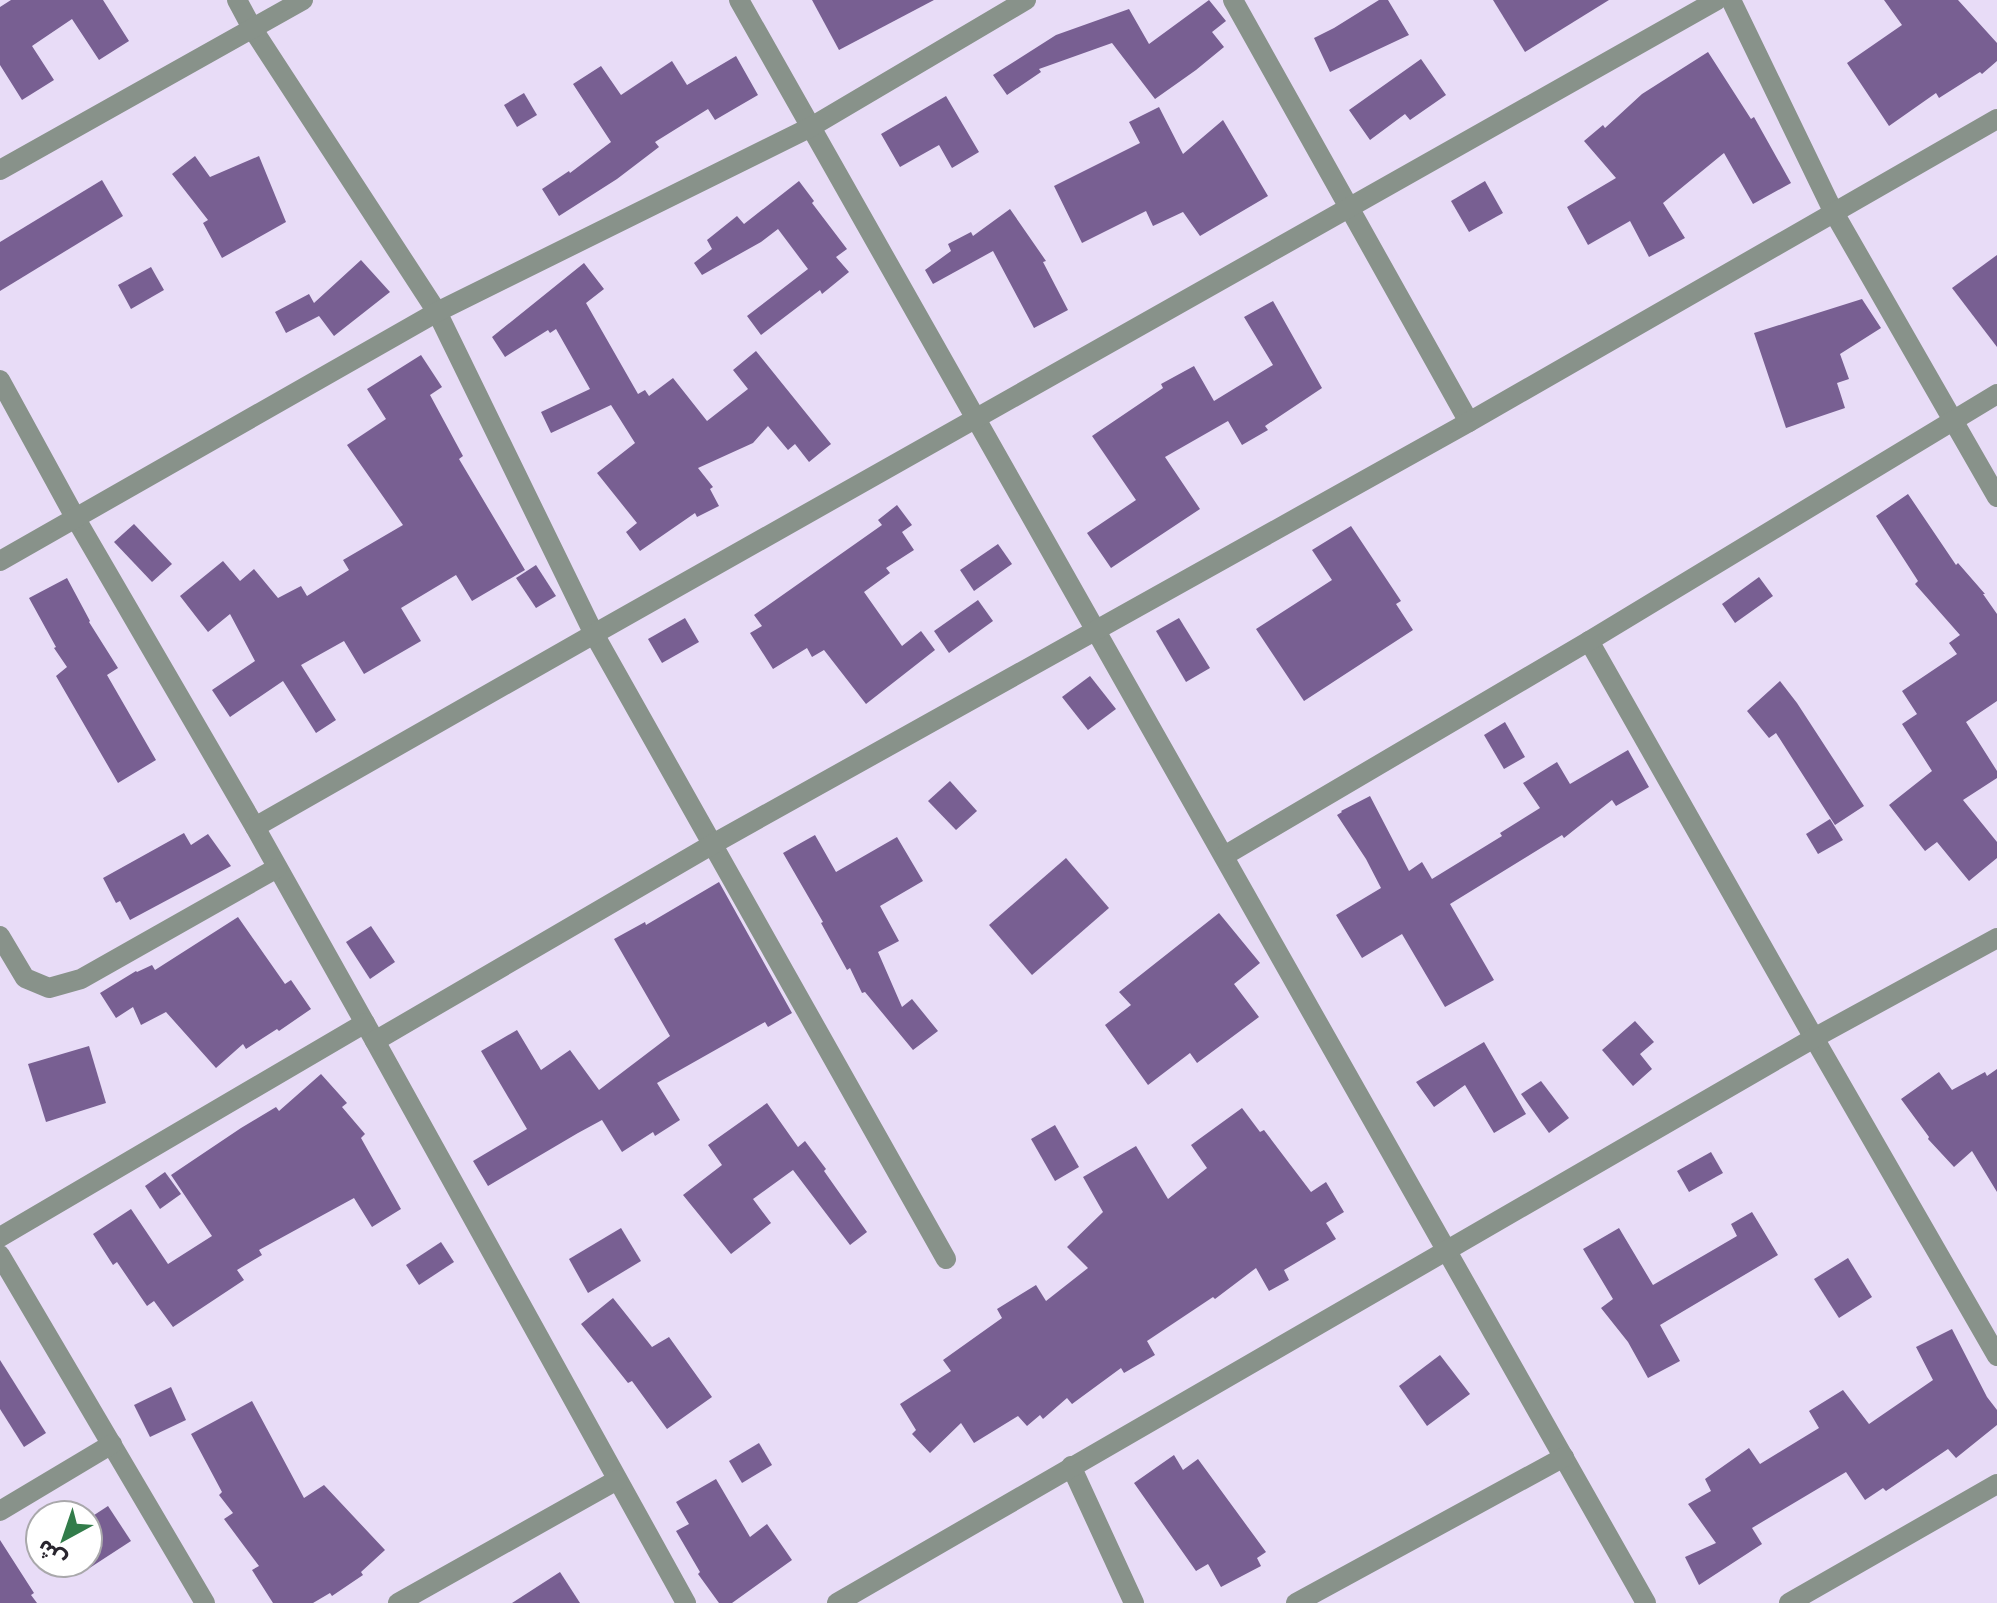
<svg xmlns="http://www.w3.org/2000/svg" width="1997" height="1603" font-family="Raleway,'Noto Sans Arabic',sans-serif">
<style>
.building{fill:#785f92}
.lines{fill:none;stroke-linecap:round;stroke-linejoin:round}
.minor{stroke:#88928a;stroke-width:20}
</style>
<rect width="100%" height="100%" fill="#e8dcf7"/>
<g class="building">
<path d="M11,0H103L129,41L99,60L72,19L32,46L54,80L22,100L0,65V7Z"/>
<path d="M812,0H934L839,50Z"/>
<path d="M1209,0L1226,21L1212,32L1224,47L1196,70L1155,99L1112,43L1039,69L1041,72L1007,95L993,75L1056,35L1129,9L1149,44Z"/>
<path d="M1379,0H1388L1409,35L1330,72L1314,38L1334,28Z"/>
<path d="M1493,0H1609L1525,52Z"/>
<path d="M1884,0H1958L1997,43V61L1982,74L1980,72L1939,98L1936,93L1889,126L1847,63L1902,25Z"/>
<path d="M1708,52L1751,119L1754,117L1791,183L1753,204L1724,153L1663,203L1685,238L1649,257L1630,221L1588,245L1567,207L1616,178L1584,141L1603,125L1605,128L1642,94Z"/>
<path d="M736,56L758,95L715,120L708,109L655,142L659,147L617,179L559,216L542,189L569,171L570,173L611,142L573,84L601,66L621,95L672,61L687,85Z"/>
<path d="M1421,59L1446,95L1410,120L1405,114L1370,140L1349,110Z"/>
<path d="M524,93L537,115L517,127L504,105Z"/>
<path d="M946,96L979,152L952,168L939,145L900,167L881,134Z"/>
<path d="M1159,107L1183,154L1223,120L1268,196L1200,236L1183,212L1153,226L1146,211L1082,243L1054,186L1140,143L1129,122Z"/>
<path d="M195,156L210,177L259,156L286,222L222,258L203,223L208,220L172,174Z"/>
<path d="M102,180L123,216L0,291V242Z"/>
<path d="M799,181L814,201L812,203L847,249L836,257L849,272L822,294L820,290L761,335L747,316L808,269L778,229L761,242L702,275L694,263L712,249L707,240L737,216L744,224Z"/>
<path d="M1485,181L1503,213L1469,232L1451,201Z"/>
<path d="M1010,209L1046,261L1043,262L1068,310L1034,328L993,251L933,284L925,270L951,251L948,244L971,232L973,236Z"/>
<path d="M1997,255V347L1952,288Z"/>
<path d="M361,260L390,292L334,336L319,316L286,333L275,312L309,294L314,303Z"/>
<path d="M584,263L604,289L586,303L638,394L645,390L649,396L673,378L707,421L748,389L733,370L756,351L831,444L809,462L795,444L788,450L768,426L753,443L698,468L713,487L710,489L719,506L697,517L695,513L640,551L626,532L637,523L597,473L635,443L611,405L551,433L541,412L590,389L556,329L550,333L548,330L505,357L492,337Z"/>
<path d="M151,267L164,290L131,309L118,285Z"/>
<path d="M1862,299L1881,328L1840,354L1849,379L1837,383L1845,408L1786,428L1754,333Z"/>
<path d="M1273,301L1322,388L1265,426L1268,430L1242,445L1228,421L1165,457L1200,509L1111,568L1087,533L1136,500L1092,436L1163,388L1161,384L1194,366L1214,401L1273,365L1244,317Z"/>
<path d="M421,355L442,387L430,395L463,456L459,459L525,570L472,601L456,575L401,608L421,641L364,674L344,641L301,665L336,720L316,733L283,681L230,717L212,690L255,661L230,614L208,632L180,596L223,561L240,581L254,569L278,598L301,586L307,596L349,570L343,560L403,525L347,445L386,419L367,389Z"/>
<path d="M1908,494L1956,565L1958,563L1985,594H1983L1997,614V701L1966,722L1997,771V778L1963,800L1997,842V858L1969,881L1937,842L1925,851L1889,805L1932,771L1902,724L1917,714L1902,691L1957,654L1949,643L1960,635L1915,584L1918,581L1876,516Z"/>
<path d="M897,505L912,525L902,532L914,550L886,568L890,573L864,592L902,646L921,631L935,650L866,704L824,650L812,657L807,648L773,669L750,633L762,626L754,615L882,525L878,520Z"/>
<path d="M134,524L172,564L152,582L114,542Z"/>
<path d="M1351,526L1401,601L1396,604L1413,630L1304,701L1256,629L1332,580L1312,550Z"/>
<path d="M998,544L1012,564L974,591L960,570Z"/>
<path d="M536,565L556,596L536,608L516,578Z"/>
<path d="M1759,577L1773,596L1735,623L1722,604Z"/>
<path d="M67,578L90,621L89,622L118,668L107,675L156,760L118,783L56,676L67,667L54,648L56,647L29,598Z"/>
<path d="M978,600L993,621L949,653L934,631Z"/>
<path d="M685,618L699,642L662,663L648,639Z"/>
<path d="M1179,618L1210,668L1186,682L1156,631Z"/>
<path d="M1090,676L1116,709L1088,730L1062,697Z"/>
<path d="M1780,681L1797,703L1864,806L1835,825L1776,733L1769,738L1747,711Z"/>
<path d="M1505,722L1525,757L1504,769L1484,735Z"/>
<path d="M1628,750L1649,787L1616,806L1612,800L1564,838L1562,835L1450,904L1494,980L1445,1007L1402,934L1362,958L1336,915L1381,888L1366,859L1337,815L1342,812L1341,811L1370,796L1409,871L1422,862L1432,879L1502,836L1500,833L1540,808L1523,783L1557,762L1570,784Z"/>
<path d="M950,781L977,811L956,830L928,801Z"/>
<path d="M1830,819L1843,840L1818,854L1806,834Z"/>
<path d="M184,833L191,845L208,834L231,866L130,920L120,901L116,903L103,878Z"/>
<path d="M815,835L836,872L897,837L923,881L880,906L899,941L878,952L902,1007L912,999L938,1031L913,1050L865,992L862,993L850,968L847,970L821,923L823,922L783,853Z"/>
<path d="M1066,858L1109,908L1032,975L989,925Z"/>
<path d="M719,882L792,1013L768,1027L765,1022L657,1083L680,1120L655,1136L653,1132L622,1152L602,1120L578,1133L488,1186L473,1161L527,1129L481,1051L517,1030L541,1070L570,1050L599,1090L670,1036L614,939L645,922L646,925Z"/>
<path d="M1219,913L1260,963L1234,984L1259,1017L1197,1063L1190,1053L1148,1085L1105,1025L1131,1005L1119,992Z"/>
<path d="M238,917L285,984L291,980L311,1009L279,1031L277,1029L246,1049L243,1044L216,1068L166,1012L141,1025L133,1007L116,1018L100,993L136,971L137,972L152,965L155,970Z"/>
<path d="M371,926L395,962L370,979L346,942Z"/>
<path d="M1635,1021L1654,1042L1640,1054L1652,1069L1633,1086L1602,1050Z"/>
<path d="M1484,1042L1526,1114L1494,1133L1465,1085L1434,1107L1416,1082Z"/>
<path d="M89,1046L106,1103L46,1122L28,1064Z"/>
<path d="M1997,1069V1192L1972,1151L1954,1167L1928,1139L1929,1137L1901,1099L1939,1072L1952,1090L1985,1072L1987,1076Z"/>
<path d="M321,1074L347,1103L342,1107L365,1134L361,1138L401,1209L372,1227L354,1198L259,1250L262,1255L237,1270L244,1280L173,1327L154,1301L147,1306L117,1262L113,1265L93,1234L131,1209L168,1264L212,1236L171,1175L241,1128L276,1107L279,1111Z"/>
<path d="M1541,1081L1569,1118L1549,1133L1521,1094Z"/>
<path d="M767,1103L798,1147L805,1141L826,1169L824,1171L867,1232L850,1245L793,1170L753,1199L771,1223L731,1254L683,1195L722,1165L708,1145Z"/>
<path d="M1242,1108L1260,1132L1264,1130L1311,1192L1326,1182L1344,1212L1326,1223L1336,1239L1284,1270L1289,1280L1269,1291L1256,1268L1215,1299L1213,1297L1147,1341L1155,1355L1124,1373L1121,1368L1072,1404L1067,1398L1043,1419L1040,1415L1027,1426L1018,1416L974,1443L961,1423L930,1453L912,1434L916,1430L900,1404L951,1371L943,1360L1002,1318L997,1309L1036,1285L1046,1301L1088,1268L1067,1247L1103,1212L1083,1177L1136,1146L1168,1199L1207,1168L1191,1145Z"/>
<path d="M1055,1125L1079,1167L1055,1181L1031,1139Z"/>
<path d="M1711,1152L1723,1173L1689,1192L1677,1171Z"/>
<path d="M165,1172L181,1194L160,1209L145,1186Z"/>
<path d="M1752,1212L1778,1255L1660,1325L1680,1361L1648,1378L1628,1342L1601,1308L1613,1299L1583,1249L1619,1228L1653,1285L1737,1236L1731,1224Z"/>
<path d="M621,1228L641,1261L588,1293L569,1259Z"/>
<path d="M441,1242L454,1262L419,1285L406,1265Z"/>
<path d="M1848,1258L1872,1297L1839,1318L1814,1279Z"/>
<path d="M613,1298L652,1347L669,1337L712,1397L667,1429L632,1381L628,1383L581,1324Z"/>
<path d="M1952,1329L1987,1397L1997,1410V1425L1956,1458L1948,1449L1886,1491L1883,1488L1865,1500L1846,1472L1752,1528L1762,1544L1699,1585L1685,1557L1716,1543L1688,1504L1711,1491L1705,1479L1749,1448L1760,1464L1819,1428L1809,1411L1843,1390L1869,1424L1933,1380L1916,1347Z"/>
<path d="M1440,1355L1470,1394L1427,1426L1399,1386Z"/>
<path d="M0,1360L46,1433L24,1447L0,1409Z"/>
<path d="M171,1387L186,1420L150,1437L134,1405Z"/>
<path d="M252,1401L304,1498L324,1485L385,1550L361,1572L363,1575L332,1596L330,1593L313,1603H273L252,1570L259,1566L224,1519L233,1513L219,1495L222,1492L191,1434Z"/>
<path d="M759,1443L772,1465L742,1483L729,1461Z"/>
<path d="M1174,1455L1183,1470L1198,1459L1266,1552L1257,1558L1261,1566L1221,1587L1208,1564L1196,1571L1134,1483Z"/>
<path d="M716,1479L750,1537L767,1524L792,1560L732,1603H719L698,1574L700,1572L676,1531L689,1524L676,1502Z"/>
<path d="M108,1506L131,1541L88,1569V1519Z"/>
<path d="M0,1540L34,1593L31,1595L37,1603H0Z"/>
<path d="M560,1572L580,1603H512Z"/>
</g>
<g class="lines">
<g class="minor">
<path d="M237,0L252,28L437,312L594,634L946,1259"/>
<path d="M739,0L1646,1603"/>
<path d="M1233,0L1469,422"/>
<path d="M1731,0L1833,211L1997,497"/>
<path d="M0,170L303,0"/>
<path d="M0,380L76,519L255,827L375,1041L686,1603"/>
<path d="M0,561L437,312L811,127L1026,0"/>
<path d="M1589,641L1814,1038L1997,1356"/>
<path d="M255,827L594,634L1717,0"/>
<path d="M1224,856L1589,641L1997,394"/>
<path d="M0,936L25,978L49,988L81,979L277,868"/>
<path d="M375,1041L713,844L1469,422L1997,119"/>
<path d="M0,1237L365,1023"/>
<path d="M0,1255L205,1603"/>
<path d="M1071,1466L1134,1603"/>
<path d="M0,1511L112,1444"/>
<path d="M398,1603L617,1480"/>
<path d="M837,1603L1814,1038L1997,938"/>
<path d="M1296,1603L1564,1457"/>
<path d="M1789,1603L1997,1484"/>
</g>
</g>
<g transform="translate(64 1539) rotate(220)"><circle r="38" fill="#ffffff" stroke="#a9a8ab" stroke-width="2"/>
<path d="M0-6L14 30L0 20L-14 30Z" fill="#327c4a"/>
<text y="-12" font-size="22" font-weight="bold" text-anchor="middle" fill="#29252e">ش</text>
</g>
</svg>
